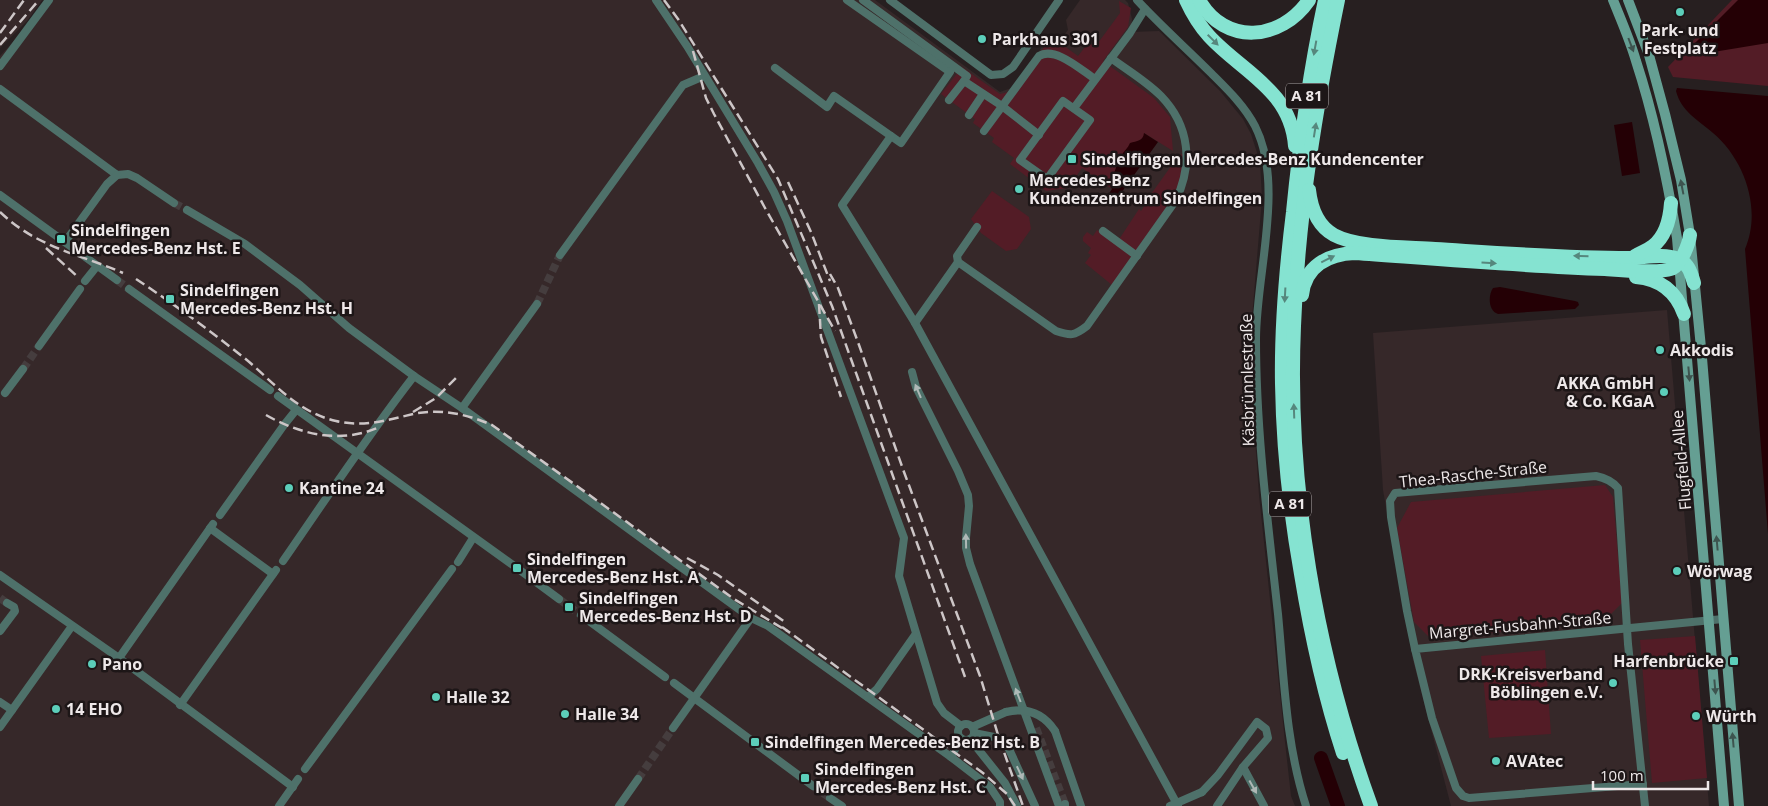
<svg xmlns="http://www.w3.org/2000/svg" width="1768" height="806" font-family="'Open Sans',sans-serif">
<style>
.built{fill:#362829}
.green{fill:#531c26}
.water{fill:#240005}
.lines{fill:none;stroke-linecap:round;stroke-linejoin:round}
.river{stroke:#240005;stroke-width:14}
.minor-tunnel{stroke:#453d3e;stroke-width:8;stroke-dasharray:8 4;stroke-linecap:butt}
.minor{stroke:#4e716a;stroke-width:8}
.secondary{stroke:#659f93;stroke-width:10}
.motorway{stroke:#85e3d1;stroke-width:14}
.rail{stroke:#cdc6c7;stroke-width:2.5;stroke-dasharray:10 5;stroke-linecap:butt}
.minor-bridge{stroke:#4e716a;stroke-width:8}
.oneway{fill:#56877d}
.oneway2{fill:#3d544f}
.oneway3{fill:#aeb8b6}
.poi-dot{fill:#5cceba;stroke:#1d1617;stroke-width:2}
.labels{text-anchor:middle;stroke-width:5;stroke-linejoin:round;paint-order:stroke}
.shield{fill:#1d1617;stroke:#afa9aa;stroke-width:1}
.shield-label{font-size:15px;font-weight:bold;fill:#eee8e9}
.poi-label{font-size:16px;font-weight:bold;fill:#eee8e9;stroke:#1d1617;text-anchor:start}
.street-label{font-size:16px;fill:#eee8e9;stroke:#1d1617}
</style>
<rect width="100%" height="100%" fill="#271f20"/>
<g class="built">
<path d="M0,0H42L27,21L0,48Z"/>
<path d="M48,0H875L1000,92L1014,87L1044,44L1059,41L1068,30L1066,20L1080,0H1125L1128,3L1132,19L1131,32L1159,31L1220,91L1243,119L1251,134L1260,162L1262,198L1249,354L1259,495L1285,742L1291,796L1295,806H0V56L35,18Z"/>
<path d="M1667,310L1709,806H1451L1413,660L1383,490L1373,333Z"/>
</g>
<g class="green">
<path d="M1732,0H1768V86L1673,77L1668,67Z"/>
<path d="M1119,1L1131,8L1128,27L1103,61L1154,98L1170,117L1173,151L1144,133V137L1138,142H1135C1121,151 1119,169 1109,182L1112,189L1082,168L1068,188L1046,191L1010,164L1014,158L992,142L994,138L973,123L975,119L941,94L962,67L1000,94L1012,91L1045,46L1060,43L1078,56L1089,42L1095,47L1120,13Z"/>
<path d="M1183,154L1182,174L1176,194L1112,285L1085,263L1091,255L1088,253L1091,248L1083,241V237L1087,232L1093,236L1097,230L1116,244L1139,209L1141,211L1150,198L1149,197L1179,155Z"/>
<path d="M992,191L1029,217L1031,229L1017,249L1006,251L981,233L971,219Z"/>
<path d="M1605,485L1613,497L1622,603L1604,621L1431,639L1414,622L1397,528L1411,502Z"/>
<path d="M1695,636L1707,778L1652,783L1640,640Z"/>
<path d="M1545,650L1551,734L1489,738L1481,656Z"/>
</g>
<g class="water">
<path d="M1738,0H1768V43L1689,56L1687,51Z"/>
<path d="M1677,88L1768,96V534L1745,249C1762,210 1745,160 1713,133C1698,120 1681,111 1676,91Z"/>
<path d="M1632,122L1640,173L1622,176L1614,125Z"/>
<path d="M1144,133L1158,142L1116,200L1108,195L1112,189L1109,182C1115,174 1116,165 1121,156C1124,151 1128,148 1130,143C1137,141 1143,141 1144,133Z"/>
<path d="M1500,287L1575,301L1578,302L1579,305L1575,309L1498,314C1488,311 1488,295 1493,288Z"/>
</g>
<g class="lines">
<path class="river" d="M1321,758L1338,806"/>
<g class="minor-tunnel">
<path d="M174,203L187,210"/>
<path d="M117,280L129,289"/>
<path d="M537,304L560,255"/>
<path d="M23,369L39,346"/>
<path d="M0,598L7,603"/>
<path d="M559,599L581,615"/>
<path d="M1036,728L1065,804"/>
<path d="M638,779L673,728"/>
<path d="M813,786L830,798"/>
</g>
<g class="minor">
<path d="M656,0L687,46L758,163L774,192L787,221L904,538L899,576L937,703L944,713L961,726"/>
<path d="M847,0L950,72L901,143L891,136"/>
<path d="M863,0L967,76L964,81"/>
<path d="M890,0L991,75L1003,74L1013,67L1059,0"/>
<path d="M1137,0C1160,25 1186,48 1211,73C1227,89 1244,105 1255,126C1285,185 1256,274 1256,339C1256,431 1268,523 1278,614C1284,678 1286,745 1306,806"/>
<path d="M0,66L49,0"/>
<path d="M775,68L827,107L834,96L891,136L842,205L915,323L1178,806"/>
<path d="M0,89L117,175L128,174L137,178L174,203"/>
<path d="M949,100L964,81L1002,106L1039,135"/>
<path d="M1063,101L1090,120L1047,179L1020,160Z"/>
<path d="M1074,108L1130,33L1145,9"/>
<path d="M969,115L983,94"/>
<path d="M984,131L1039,56C1055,46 1081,70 1095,79"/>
<path d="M0,195L117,280"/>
<path d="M187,210L245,244L300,285L349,328L414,376L462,408L751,618L768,626L951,757L990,787L1000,802V806"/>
<path d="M1103,231L1137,256"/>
<path d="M65,242L107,184L117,175"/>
<path d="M560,255L683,85L704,76"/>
<path d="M958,262L1056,331C1071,336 1074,336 1087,326L1176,200C1193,164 1190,126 1161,96C1146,81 1127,70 1111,58"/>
<path d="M85,281L97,266"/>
<path d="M129,289L270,390"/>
<path d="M915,323L958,262L957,256L977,227"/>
<path d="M39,346L80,289"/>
<path d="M912,372L916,387L958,471L968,495L969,506L966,538V548L970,564L1059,806"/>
<path d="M5,393L23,369"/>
<path d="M278,396L517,568L559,599"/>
<path d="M462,408L537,304"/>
<path d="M220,515L284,425L296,410"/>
<path d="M210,528L273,574"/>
<path d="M283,561C326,499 368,435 414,376"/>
<path d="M458,562L473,538"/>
<path d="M0,575L119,658L293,787"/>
<path d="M581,615L665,677"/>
<path d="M0,631L15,611L14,607L7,603"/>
<path d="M1415,649L1407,611L1391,517L1390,501L1395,493L1596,476C1606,478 1612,481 1618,488L1628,644L1645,806"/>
<path d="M119,658L213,524"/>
<path d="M674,683L813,786"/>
<path d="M868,697L877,689L915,635"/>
<path d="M0,702L12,710"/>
<path d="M180,705L276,570"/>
<circle cx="966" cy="732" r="8"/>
<path d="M0,727L72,626"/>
<path d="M972,727L1006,712"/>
<path d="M673,728L751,618"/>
<path d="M1055,731L1081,806"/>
<path d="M974,733L999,738L1009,749L1035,806"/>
<path d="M970,739L1005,783L1017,806"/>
<path d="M951,757L961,738"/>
<path d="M1243,767L1264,806"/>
<path d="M305,769L452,569"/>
<path d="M1643,784L1469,798L1463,796L1456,788L1432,718L1415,649L1723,619"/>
<path d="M1202,792L1218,775L1257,722L1266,729L1268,738L1243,767L1217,806"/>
<path d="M830,798L842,806"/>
<path d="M1065,804V806"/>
<path d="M279,806L298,779"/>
<path d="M619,806L638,779"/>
</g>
<g class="secondary">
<path d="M1613,0C1621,20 1630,40 1636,61C1655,119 1667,178 1677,238L1724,806"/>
<path d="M1628,0L1649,55L1665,114L1681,180L1690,235L1702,358L1739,806"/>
</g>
<g class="motorway">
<path d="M1186,0C1192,13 1199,25 1209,36C1242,72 1291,90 1295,146"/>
<path d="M1199,0C1225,46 1281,41 1309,0"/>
<path d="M1325,0C1310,70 1300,141 1293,212C1286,269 1281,326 1282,384C1283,448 1290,512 1301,574C1311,635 1324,695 1343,753"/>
<path d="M1338,0C1316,107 1298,216 1294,326C1287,487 1316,654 1371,806"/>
<path d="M1309,190C1311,208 1318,226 1334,235C1358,248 1407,247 1435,249C1499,253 1564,258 1629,258C1644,258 1663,253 1678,259C1689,264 1691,273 1694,283"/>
<path d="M1635,256C1640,253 1648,250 1653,246C1666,236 1670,218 1671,203"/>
<path d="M1636,277C1660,279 1676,291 1684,314"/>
<path d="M1302,295C1305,266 1328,254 1355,253C1438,259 1521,266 1605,269C1618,270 1663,274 1673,268C1681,264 1689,244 1690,235"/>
</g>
<g class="rail">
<path d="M664,0L678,19L778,179L832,306L965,677"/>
<path d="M0,33L24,0"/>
<path d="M0,45L39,0"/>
<path d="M693,51L706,98L714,114L765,208L835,331"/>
<path d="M788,182L811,232L830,281"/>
<path d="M0,212C38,248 77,253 123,273"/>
<path d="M46,248L79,278"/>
<path d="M830,274L838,288L859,345L904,472L980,676L999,738L1023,806"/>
<path d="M136,279C171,302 205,327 238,353C271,378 293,411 336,421C366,428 390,419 418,413C444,409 469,415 492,425L734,599L787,631"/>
<path d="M819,304L821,337L841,397"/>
<path d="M413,412L436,398L457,377"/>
<path d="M266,415C299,434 340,444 377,428"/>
<path d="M687,558L718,575L785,622"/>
<path d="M782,627L983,773L1007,794L1015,806"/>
</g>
<g class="minor-bridge">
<path d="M1006,712C1027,707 1043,713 1055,731"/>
<path d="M1170,806L1202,792"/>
</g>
</g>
<defs><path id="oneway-solid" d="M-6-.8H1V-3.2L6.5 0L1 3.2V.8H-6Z" transform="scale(1.25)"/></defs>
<g class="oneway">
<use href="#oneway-solid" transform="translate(1213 40) rotate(45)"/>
<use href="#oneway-solid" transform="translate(1315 48) rotate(100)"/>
<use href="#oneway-solid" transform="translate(1315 130) rotate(-81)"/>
<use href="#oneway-solid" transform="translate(1581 256) rotate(-178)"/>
<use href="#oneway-solid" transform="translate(1328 259) rotate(-26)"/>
<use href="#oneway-solid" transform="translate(1489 263) rotate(4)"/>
<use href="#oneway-solid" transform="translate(1285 295) rotate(93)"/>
<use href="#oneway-solid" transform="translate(1294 411) rotate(-92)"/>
</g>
<g class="oneway2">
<use href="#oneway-solid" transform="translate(1631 45) rotate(69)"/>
<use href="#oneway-solid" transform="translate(1682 187) rotate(-101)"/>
<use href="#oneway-solid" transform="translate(1689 374) rotate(85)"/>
<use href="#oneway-solid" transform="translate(1717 543) rotate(-95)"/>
<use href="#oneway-solid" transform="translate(1715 687) rotate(85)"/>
<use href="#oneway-solid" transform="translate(1733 740) rotate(-95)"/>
</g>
<g class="oneway3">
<use href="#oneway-solid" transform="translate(918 391) rotate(-113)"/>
<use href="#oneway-solid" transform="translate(966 541) rotate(-91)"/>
<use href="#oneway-solid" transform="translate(1018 695) rotate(-111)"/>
<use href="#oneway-solid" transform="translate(1020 773) rotate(65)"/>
<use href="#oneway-solid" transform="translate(1253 787) rotate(61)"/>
</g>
<g class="poi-dot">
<circle cx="1680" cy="12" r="5"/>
<circle cx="982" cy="39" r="5"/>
<rect x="1067" y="154" width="10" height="10" rx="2.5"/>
<circle cx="1019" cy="189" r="5"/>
<rect x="56" y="234" width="10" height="10" rx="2.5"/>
<rect x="165" y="294" width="10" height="10" rx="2.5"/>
<circle cx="1660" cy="350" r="5"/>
<circle cx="1664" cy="392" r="5"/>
<circle cx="289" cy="488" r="5"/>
<rect x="512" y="563" width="10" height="10" rx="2.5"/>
<circle cx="1677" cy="571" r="5"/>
<rect x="564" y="602" width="10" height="10" rx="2.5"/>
<rect x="1729" y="656" width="10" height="10" rx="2.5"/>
<circle cx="92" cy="664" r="5"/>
<circle cx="1613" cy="683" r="5"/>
<circle cx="436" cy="697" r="5"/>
<circle cx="56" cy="709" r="5"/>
<circle cx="565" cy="714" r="5"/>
<circle cx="1696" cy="716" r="5"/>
<rect x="750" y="737" width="10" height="10" rx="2.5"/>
<circle cx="1496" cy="761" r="5"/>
<rect x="800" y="773" width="10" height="10" rx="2.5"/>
</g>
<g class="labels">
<g class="shield">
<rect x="1286" y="83.5" width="42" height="25" rx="4"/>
<rect x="1269" y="491.5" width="42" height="25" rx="4"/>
</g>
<g class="shield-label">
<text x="1307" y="101">A 81</text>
<text x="1290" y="509">A 81</text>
</g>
<g class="poi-label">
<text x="1680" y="36" text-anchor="middle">Park- und<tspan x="1680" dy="18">Festplatz</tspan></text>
<text x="992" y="45">Parkhaus 301</text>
<text x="1082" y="165">Sindelfingen Mercedes-Benz Kundencenter</text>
<text x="1029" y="186">Mercedes-Benz<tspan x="1029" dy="18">Kundenzentrum Sindelfingen</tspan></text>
<text x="71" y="236">Sindelfingen<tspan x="71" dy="18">Mercedes-Benz Hst. E</tspan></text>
<text x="180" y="296">Sindelfingen<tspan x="180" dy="18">Mercedes-Benz Hst. H</tspan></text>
<text x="1670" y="356">Akkodis</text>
<text x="1654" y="389" text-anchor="end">AKKA GmbH<tspan x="1654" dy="18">&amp; Co. KGaA</tspan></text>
<text x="299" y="494">Kantine 24</text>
<text x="527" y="565">Sindelfingen<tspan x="527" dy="18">Mercedes-Benz Hst. A</tspan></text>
<text x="1687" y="577">Wörwag</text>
<text x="579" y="604">Sindelfingen<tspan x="579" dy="18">Mercedes-Benz Hst. D</tspan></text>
<text x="1724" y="667" text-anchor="end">Harfenbrücke</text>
<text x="102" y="670">Pano</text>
<text x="1603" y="680" text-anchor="end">DRK-Kreisverband<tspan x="1603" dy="18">Böblingen e.V.</tspan></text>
<text x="446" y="703">Halle 32</text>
<text x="66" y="715">14 EHO</text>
<text x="575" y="720">Halle 34</text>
<text x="1706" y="722">Würth</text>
<text x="765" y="748">Sindelfingen Mercedes-Benz Hst. B</text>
<text x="1506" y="767">AVAtec</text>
<text x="815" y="775">Sindelfingen<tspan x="815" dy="18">Mercedes-Benz Hst. C</tspan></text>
</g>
<g class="street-label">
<text transform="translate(1247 380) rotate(-91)" y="6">Käsbrünnlestraße</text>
<text transform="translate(1681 460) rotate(-95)" y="6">Flugfeld-Allee</text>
<text transform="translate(1473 474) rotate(-6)" y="6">Thea-Rasche-Straße</text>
<text transform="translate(1520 625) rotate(-5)" y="6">Margret-Fusbahn-Straße</text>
</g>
</g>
<path d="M1593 781v8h115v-8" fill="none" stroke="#eee8e9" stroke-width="2.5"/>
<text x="1600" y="781" font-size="15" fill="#eee8e9" stroke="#1d1617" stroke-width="4" paint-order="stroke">100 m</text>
</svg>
